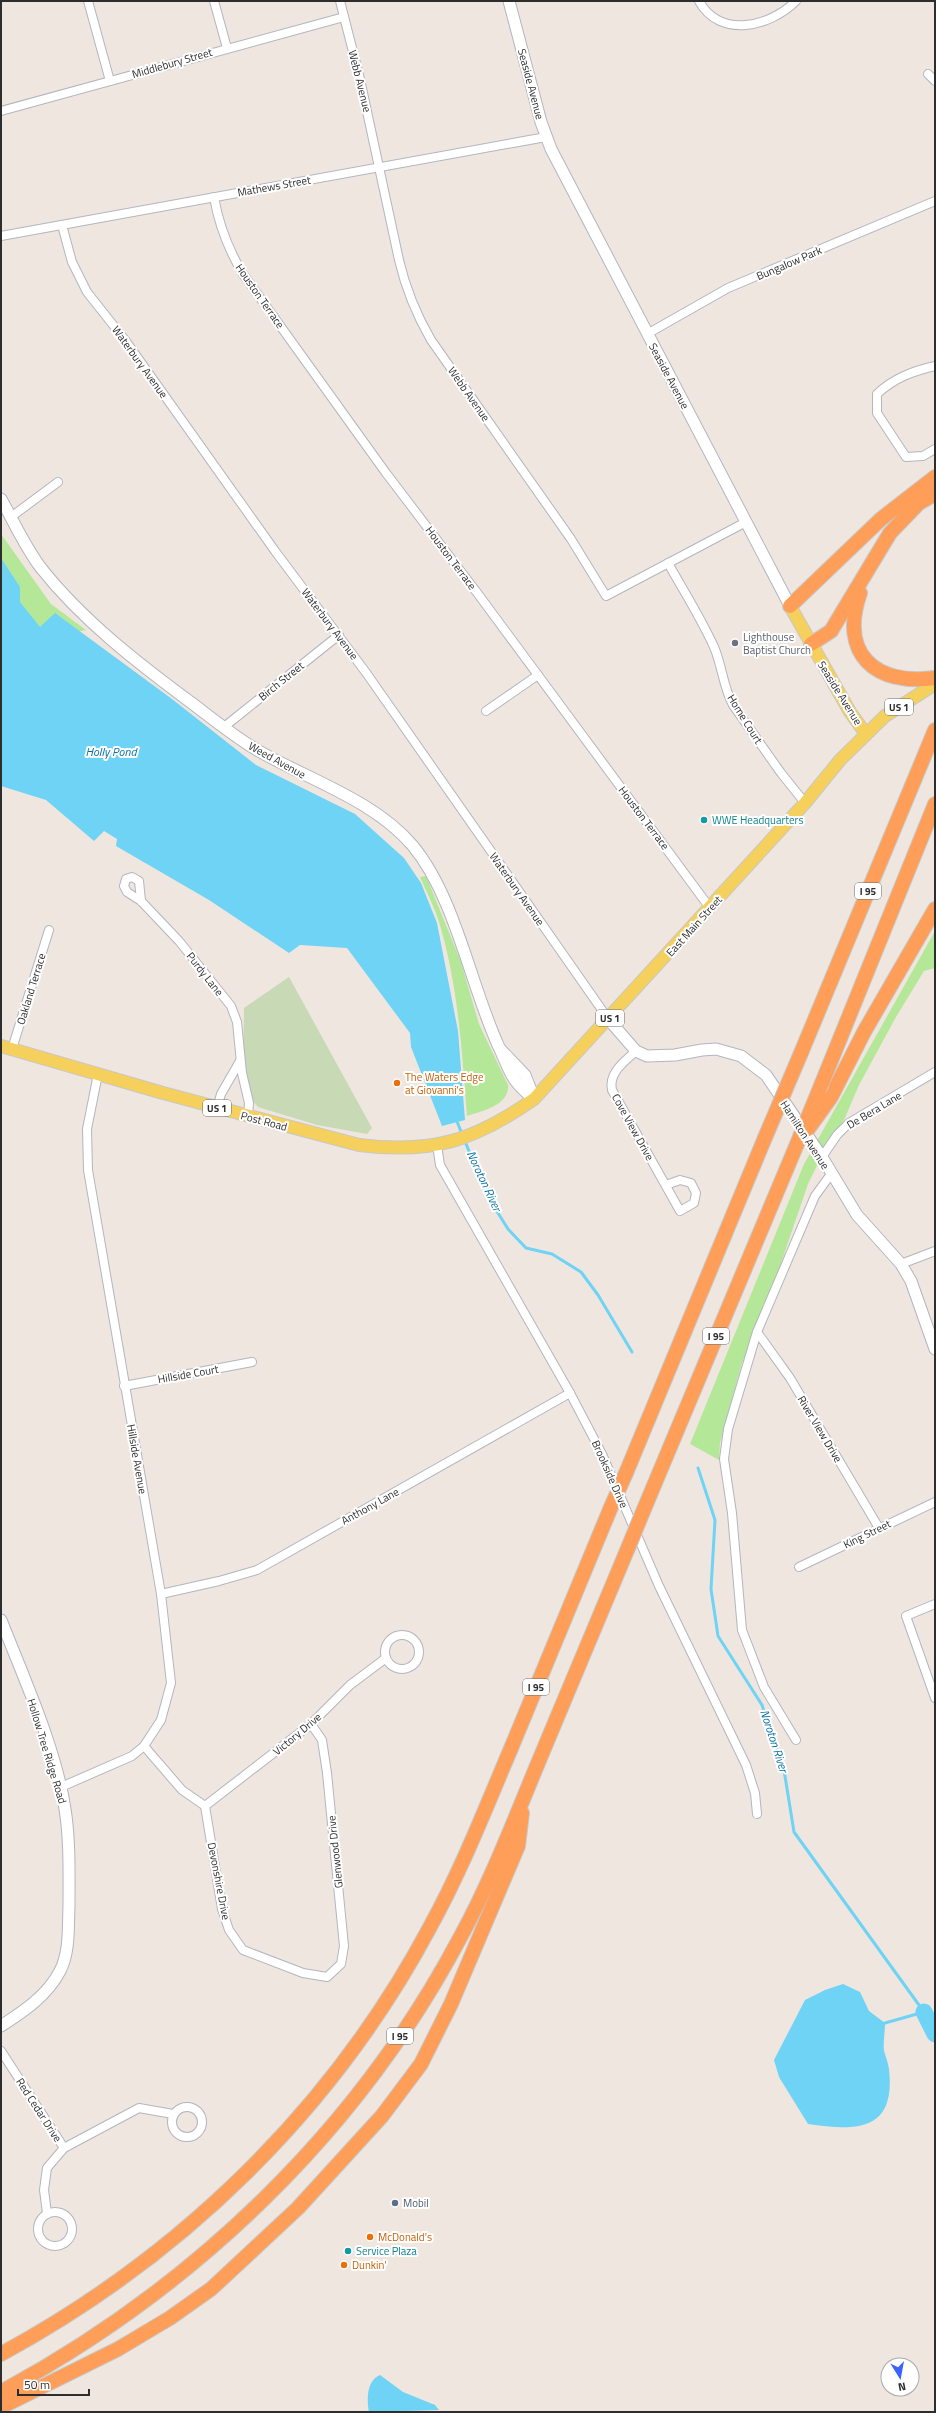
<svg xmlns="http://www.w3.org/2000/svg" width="936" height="2413" font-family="'Titillium Web',sans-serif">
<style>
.green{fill:#b5e799}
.cemetery{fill:#c7d9b5}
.water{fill:#6ed3f4}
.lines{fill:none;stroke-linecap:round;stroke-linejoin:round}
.stream{stroke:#6ed3f4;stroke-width:3}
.river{stroke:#6ed3f4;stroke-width:17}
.street-casing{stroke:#b3b5c0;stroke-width:10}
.secondary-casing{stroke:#b3b5c0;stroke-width:13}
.primary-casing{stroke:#c8c8c8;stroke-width:14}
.highway-casing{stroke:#c8c8c8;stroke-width:16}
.street{stroke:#fff;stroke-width:8}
.secondary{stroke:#fff;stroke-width:11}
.primary{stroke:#f6d05c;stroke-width:12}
.highway{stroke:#ff9e59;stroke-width:14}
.highway-bridge-casing{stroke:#c8c8c8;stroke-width:16;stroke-linecap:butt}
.highway-bridge{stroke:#ff9e59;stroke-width:14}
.worship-dot{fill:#6b7280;stroke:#fff;stroke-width:1.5}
.culture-dot{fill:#0f9aa8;stroke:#fff;stroke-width:1.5}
.food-dot{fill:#e8710a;stroke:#fff;stroke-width:1.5}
.service-dot{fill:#5c6f8a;stroke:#fff;stroke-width:1.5}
.labels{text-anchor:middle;stroke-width:4;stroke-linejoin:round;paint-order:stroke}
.shield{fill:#fff;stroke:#6c6c6c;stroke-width:1}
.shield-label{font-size:10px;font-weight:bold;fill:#2d2d2d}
.street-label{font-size:11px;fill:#2d2d2d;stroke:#fff}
.worship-label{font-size:11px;fill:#5b616d;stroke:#fff;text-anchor:start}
.culture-label{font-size:11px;fill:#0d838f;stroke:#fff;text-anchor:start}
.food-label{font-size:11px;fill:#c56008;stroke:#fff;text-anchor:start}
.service-label{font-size:11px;fill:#4e5e75;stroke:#fff;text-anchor:start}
.water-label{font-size:12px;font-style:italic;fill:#0872a5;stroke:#fff}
</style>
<rect width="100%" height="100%" fill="#efe7df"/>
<g class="green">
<path d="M1,534L51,604L86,630L53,637H36L1,583Z"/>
<path d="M426,876L461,962L479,1024L508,1085C510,1105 483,1111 467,1116C462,1051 458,984 439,922C434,906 426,891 420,877Z"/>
<path d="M935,931V968L924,971L896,1017L859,1085L844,1120L829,1141L808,1184L761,1322L742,1363L720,1443L719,1460L690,1444L804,1164Z"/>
</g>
<path class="cemetery" d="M289,977L372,1128L367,1134L317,1125L258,1107L251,1099L243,1065L244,1008Z"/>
<g class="water">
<path d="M1,558L20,587V602L40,627L55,613L172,699L256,765L355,814L404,858L421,883L437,923L458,1031L465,1120L442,1126L411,1047L410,1033L347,948L300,945L289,953L209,900L116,846L117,839L104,831L94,841L46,800L1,786Z"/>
<path d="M843,1984L860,1992L869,2011L885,2023C885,2032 883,2043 884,2051C886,2057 888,2063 889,2069C896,2132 856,2131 808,2124L779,2077L774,2060L805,2000L825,1990Z"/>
<path d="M380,2375L403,2392L435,2405L439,2410L369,2412C367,2400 366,2381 380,2375Z"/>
</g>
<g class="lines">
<g class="stream">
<path d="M456,1119L462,1134"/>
<path d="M464,1139L488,1197L508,1229L526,1248L552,1254L581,1272L598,1295L632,1352"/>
<path d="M698,1468L715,1520L711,1589L718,1636L762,1705L784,1770L794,1832L924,2012L885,2023"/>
</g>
<path class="river" d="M924,2012L935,2034"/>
<g class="street-casing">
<g id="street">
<path d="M88,1L110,81"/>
<path d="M214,1L227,48"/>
<path d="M340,1L360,79L399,260C406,290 416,314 431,340L571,539L606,596L746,522"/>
<path d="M699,1C720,39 770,27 796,1"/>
<path d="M928,74L935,81"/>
<path d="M1,111L344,17"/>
<path d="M214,197C219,226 228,249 243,274L386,473L478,594L710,908"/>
<path d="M62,225L72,262L87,292L125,340L275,551L367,674L609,1020"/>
<path d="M1,236L546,137"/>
<path d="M647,334L728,288L935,201"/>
<path d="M935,366C913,371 894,378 877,394V413L906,457L923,456L935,449"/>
<path d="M11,517L58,482"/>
<path d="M668,563C683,590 701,618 714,647C722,665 723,687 733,705L781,773L805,803"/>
<path d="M486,711L538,675"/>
<path d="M224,727L339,635"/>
<path d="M141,901L139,881L132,877L126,879L124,886L127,892L141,901L179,941L231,1006L237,1022L242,1073L249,1103L248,1116"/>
<path d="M12,1049L49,930"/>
<path d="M636,1051C625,1061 608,1073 612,1090L680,1211L694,1203L696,1193L691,1183L680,1180L666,1185"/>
<path d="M217,1108L221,1094L240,1061"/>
<path d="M437,1145L440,1165L570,1393L602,1454L659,1586L746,1765L755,1793L757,1814"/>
<path d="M822,1157L837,1135L849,1123L935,1072"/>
<path d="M901,1264L935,1251"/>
<path d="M757,1332L790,1378L879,1528"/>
<path d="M124,1386L252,1362"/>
<path d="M799,1567L935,1502"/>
<path d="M161,1594L219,1581L257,1570L570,1393"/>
<path d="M935,1604L906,1616L935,1698"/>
<circle cx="402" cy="1652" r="17"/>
<path d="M796,1740L764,1687L742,1630L732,1513L724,1459L728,1429L757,1332L815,1196L831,1174"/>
<path d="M144,1746L182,1790L205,1806L222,1909L229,1930L243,1950L303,1973L327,1977L341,1964L344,1946L327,1773L322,1740L311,1724"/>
<path d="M61,1787L132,1756L144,1746L161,1720L171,1683L161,1594L88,1170L87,1129L98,1074"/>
<path d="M205,1806L311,1724L350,1685L386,1658"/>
<path d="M1,2051L64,2148L139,2108L173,2114"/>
<circle cx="187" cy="2122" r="15"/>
<circle cx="55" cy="2229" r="17"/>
<path d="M47,2213L44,2190L47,2168L64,2148"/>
</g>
</g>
<g class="secondary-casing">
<g id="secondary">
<path d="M509,1L541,122L551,149L790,606"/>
<path d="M1,499C14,522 25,547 41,568C83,621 139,664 193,704C214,720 235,737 257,750C309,780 374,800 413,846C455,897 470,983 498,1045C511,1072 509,1079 534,1099"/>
<path d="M609,1020L636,1051L647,1056L675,1055L702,1050L716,1049L741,1056L766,1075L822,1157L857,1215L901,1264L911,1281L935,1349"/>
<path d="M501,1050L525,1075L534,1098"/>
<path d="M1,1620C24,1678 56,1749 65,1809C70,1840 69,1874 69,1906C68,1926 70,1952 60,1971C47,1996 24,2011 1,2026"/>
</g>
</g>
<g class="primary-casing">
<g id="primary">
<path d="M790,606L850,712L866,734"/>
<path d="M1,1046L163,1093L359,1145C432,1154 474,1141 534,1099L805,803L840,760L885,716L935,684"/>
</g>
</g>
<g class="highway-casing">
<g id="highway">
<path d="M860,593C839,654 875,686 935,678"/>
<path d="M790,606L881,519L935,477"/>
<path d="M811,644L831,631L890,533L919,503L935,494"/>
<path d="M801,1053L935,730"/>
<path d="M822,1083L935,804"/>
<path d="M831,1097L864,1032L935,909"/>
<path d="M626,1473L764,1140"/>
<path d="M642,1514L797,1144"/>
<path d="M1,2354C182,2256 333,2109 430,1927C462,1869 486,1807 512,1746C545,1666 578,1586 611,1507"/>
<path d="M1,2392C194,2288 358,2131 461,1936C491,1881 514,1821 538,1763C568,1691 598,1619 628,1548"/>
<path d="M1,2407L118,2349L170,2318L211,2289L298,2208L382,2116L421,2064L451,2004L518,1846L522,1813"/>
</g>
</g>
<use href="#street" class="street"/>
<use href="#secondary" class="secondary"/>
<use href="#primary" class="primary"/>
<use href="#highway" class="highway"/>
<g class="highway-bridge-casing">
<g id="highway-bridge">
<path d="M808,1129L831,1097"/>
<path d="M764,1140L801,1053"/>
<path d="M797,1144L822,1083"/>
<path d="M611,1507L626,1473"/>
<path d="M628,1548L642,1514"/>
</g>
</g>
<use href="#highway-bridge" class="highway-bridge"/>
</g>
<circle class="worship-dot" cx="735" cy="643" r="4"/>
<g class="culture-dot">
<circle cx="704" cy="820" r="4"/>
<circle cx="348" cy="2251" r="4"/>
</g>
<g class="food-dot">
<circle cx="397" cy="1083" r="4"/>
<circle cx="370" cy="2237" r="4"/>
<circle cx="344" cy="2265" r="4"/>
</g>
<circle class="service-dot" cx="395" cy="2203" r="4"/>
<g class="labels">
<g class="shield">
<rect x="885" y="699" width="28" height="16" rx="3"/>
<rect x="855" y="883" width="26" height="16" rx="3"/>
<rect x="596" y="1010" width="28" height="16" rx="3"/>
<rect x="203" y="1100" width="28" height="16" rx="3"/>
<rect x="703" y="1328" width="26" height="16" rx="3"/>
<rect x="523" y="1679" width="26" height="16" rx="3"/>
<rect x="387" y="2028" width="26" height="16" rx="3"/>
</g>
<g class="shield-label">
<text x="899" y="711">US 1</text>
<text x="868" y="895">I 95</text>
<text x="610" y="1022">US 1</text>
<text x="217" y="1112">US 1</text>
<text x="716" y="1340">I 95</text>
<text x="536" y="1691">I 95</text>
<text x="400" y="2040">I 95</text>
</g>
<g class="street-label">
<text transform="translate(172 63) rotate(-16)" y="4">Middlebury Street</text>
<text transform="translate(360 81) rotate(76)" y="4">Webb Avenue</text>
<text transform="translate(531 84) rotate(75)" y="4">Seaside Avenue</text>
<text transform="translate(274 186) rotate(-10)" y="4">Mathews Street</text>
<text transform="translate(789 263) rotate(-23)" y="4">Bungalow Park</text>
<text transform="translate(260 296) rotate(55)" y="4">Houston Terrace</text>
<text transform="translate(140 362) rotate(54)" y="4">Waterbury Avenue</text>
<text transform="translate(669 376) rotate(62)" y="4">Seaside Avenue</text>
<text transform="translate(469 394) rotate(55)" y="4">Webb Avenue</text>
<text transform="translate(451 558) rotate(53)" y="4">Houston Terrace</text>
<text transform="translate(330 624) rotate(53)" y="4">Waterbury Avenue</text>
<text transform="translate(281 681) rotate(-39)" y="4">Birch Street</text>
<text transform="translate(840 693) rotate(58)" y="4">Seaside Avenue</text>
<text transform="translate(745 719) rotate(58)" y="4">Home Court</text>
<text transform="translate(277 760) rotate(29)" y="4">Weed Avenue</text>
<text transform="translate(644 818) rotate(53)" y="4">Houston Terrace</text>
<text transform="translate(517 889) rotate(55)" y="4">Waterbury Avenue</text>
<text transform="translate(694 926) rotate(-48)" y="4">East Main Street</text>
<text transform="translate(205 974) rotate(52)" y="4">Purdy Lane</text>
<text transform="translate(31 989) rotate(-73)" y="4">Oakland Terrace</text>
<text transform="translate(874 1110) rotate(-31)" y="4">De Bera Lane</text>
<text transform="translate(264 1121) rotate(15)" y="4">Post Road</text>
<text transform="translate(633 1127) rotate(61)" y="4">Cove View Drive</text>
<text transform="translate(805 1135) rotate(57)" y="4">Hamilton Avenue</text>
<text transform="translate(188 1374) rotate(-10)" y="4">Hillside Court</text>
<text transform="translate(820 1429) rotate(59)" y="4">River View Drive</text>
<text transform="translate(137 1459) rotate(80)" y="4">Hillside Avenue</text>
<text transform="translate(610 1474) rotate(66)" y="4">Brookside Drive</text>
<text transform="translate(370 1506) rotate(-29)" y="4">Anthony Lane</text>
<text transform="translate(867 1534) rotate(-26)" y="4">King Street</text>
<text transform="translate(297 1734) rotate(-40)" y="4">Victory Drive</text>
<text transform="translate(47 1751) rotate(73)" y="4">Hollow Tree Ridge Road</text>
<text transform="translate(335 1852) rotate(-96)" y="4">Glenwood Drive</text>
<text transform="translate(219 1881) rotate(79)" y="4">Devonshire Drive</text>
<text transform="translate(39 2110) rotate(57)" y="4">Red Cedar Drive</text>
</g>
<g class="worship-label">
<text x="743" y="641">Lighthouse<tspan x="743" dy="13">Baptist Church</tspan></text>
</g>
<g class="culture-label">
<text x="712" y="824">WWE Headquarters</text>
<text x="356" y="2255">Service Plaza</text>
</g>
<g class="food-label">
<text x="405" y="1081">The Waters Edge<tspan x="405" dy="13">at Giovanni's</tspan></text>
<text x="378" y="2241">McDonald's</text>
<text x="352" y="2269">Dunkin'</text>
</g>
<g class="service-label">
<text x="403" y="2207">Mobil</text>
</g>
<g class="water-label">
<text x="111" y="756">Holly Pond</text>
<text transform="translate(484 1181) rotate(65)" y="4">Noroton River</text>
<text transform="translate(774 1741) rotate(72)" y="4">Noroton River</text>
</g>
</g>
<rect width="936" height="2413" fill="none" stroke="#2d2d2d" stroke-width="4"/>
<g transform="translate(900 2377) rotate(169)"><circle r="19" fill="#ffffff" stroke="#ababab"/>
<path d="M0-3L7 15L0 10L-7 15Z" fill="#3b63ff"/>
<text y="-6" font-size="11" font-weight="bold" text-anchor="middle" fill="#2d2d2d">N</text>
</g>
<path d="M18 2389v6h71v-6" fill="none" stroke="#2d2d2d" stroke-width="2"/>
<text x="24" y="2389" font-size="12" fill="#2d2d2d" stroke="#ffffff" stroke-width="3" paint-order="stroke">50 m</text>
</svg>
